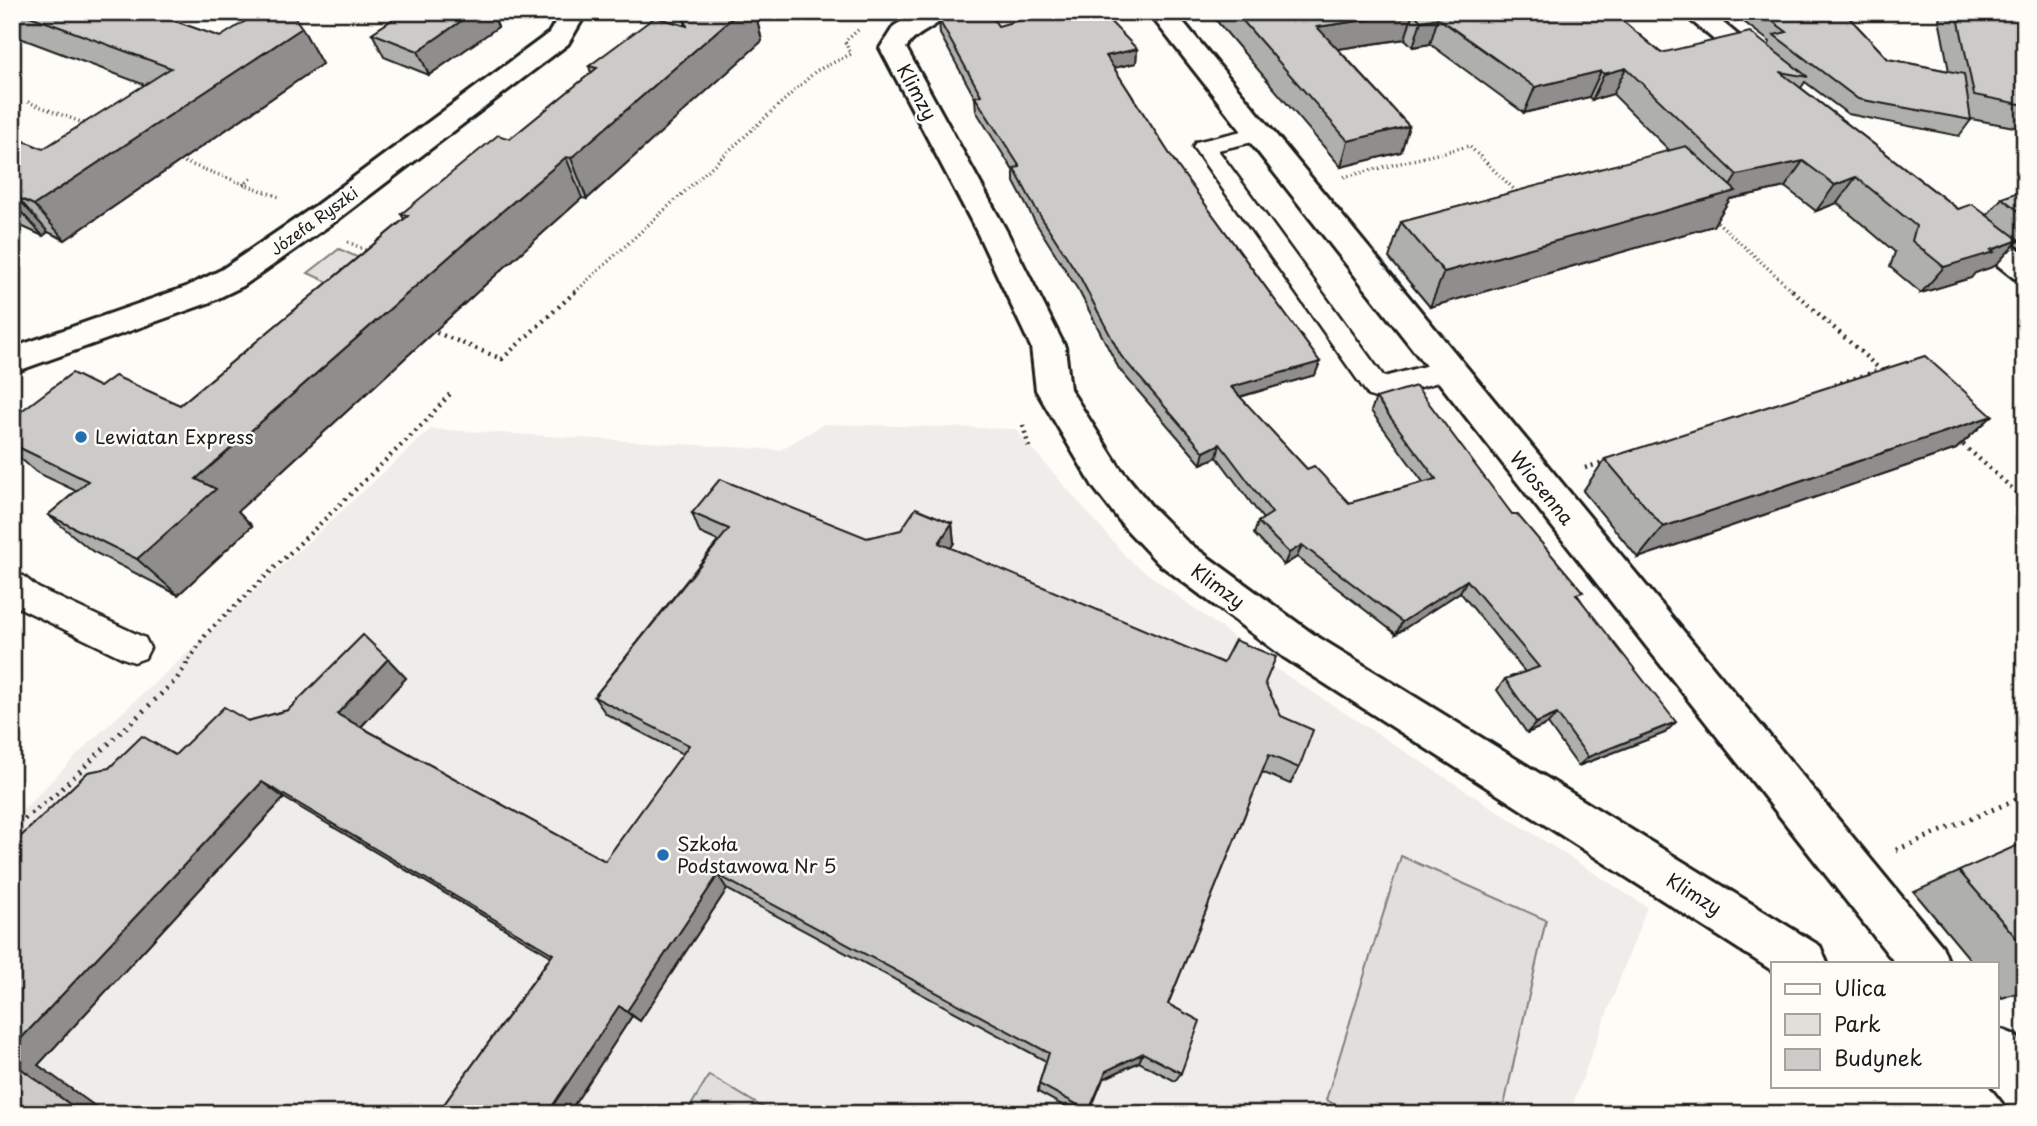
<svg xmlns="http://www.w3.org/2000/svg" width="2037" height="1126" font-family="'Playpen Sans',sans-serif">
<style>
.built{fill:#eeede9}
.green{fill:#e0dfdb;stroke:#7e7e7c;stroke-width:2}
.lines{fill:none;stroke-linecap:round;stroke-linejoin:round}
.service-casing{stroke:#1c1c1c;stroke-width:5}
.minor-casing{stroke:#1c1c1c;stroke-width:6}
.path-far2{stroke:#1c1c1c;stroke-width:3.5;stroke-dasharray:1 3.5;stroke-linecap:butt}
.path-far1{stroke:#1c1c1c;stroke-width:4.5;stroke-dasharray:2 5;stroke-linecap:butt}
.path{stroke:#1c1c1c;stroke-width:5;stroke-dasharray:2 6;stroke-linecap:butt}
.service{fill:#fdfcf7;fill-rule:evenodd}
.minor{fill:#fdfcf7;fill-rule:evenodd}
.wall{fill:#afafac;stroke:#1c1c1c;stroke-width:2}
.shaded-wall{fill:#8f8e8c;stroke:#1c1c1c;stroke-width:2}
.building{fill:#cccbc8;stroke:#1c1c1c;stroke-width:2}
.poi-dot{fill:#1f6fb2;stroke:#fdfcf7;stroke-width:2.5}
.labels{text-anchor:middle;stroke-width:5;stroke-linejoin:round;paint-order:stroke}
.far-street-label{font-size:16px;fill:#1c1c1c;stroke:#fdfcf7}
.street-label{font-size:19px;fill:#1c1c1c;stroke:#fdfcf7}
.poi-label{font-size:19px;fill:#1c1c1c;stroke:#fdfcf7;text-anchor:start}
</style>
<rect width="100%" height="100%" fill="#fdfcf7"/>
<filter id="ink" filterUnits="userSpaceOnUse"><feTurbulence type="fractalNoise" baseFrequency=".0143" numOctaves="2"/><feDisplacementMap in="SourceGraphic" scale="14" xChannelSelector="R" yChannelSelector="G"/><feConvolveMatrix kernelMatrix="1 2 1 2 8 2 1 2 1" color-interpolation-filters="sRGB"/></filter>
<g filter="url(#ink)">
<path class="built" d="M824,424L1015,429L1129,560L1278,670L1647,907L1569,1114H12V821L86,746L431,429L780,450Z"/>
<g class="green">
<path d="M339,249L386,270L356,295L308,273Z"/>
<path d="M1401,856L1546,920L1502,1114H1353L1326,1100Z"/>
<path d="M709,1075L774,1114H686Z"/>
</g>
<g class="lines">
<g class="service-casing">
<g id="service">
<path d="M1258,127L1266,129L1269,134L1266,139L1218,150L1384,377L1447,360L1456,363L1460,370L1456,377L1378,399L1369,396L1193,147L1196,142Z"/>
<path d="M12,572L23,576L38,588L145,638L150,648L145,658L134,662L123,658L16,606L12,603Z"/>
</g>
</g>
<g class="minor-casing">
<g id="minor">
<path d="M561,12H587L568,44L337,220L243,286L208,303L12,373V348L186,287L221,270L315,206L549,33Z"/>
<path d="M917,12H949C938,28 917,31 906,48L1007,232L1065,347L1070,389L1120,468L1152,507L1186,541L1313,634L1820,946L1827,963H1773V971L1285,658L1158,563L1126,529L1094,488L1036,390L1031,347L977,232L880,48L894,26Z"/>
<path d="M1148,12H1175L1942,946L1949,963H1895Z"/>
<path d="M1681,12H1710L1779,69L1776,75L1766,77L1756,75Z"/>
<path d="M1963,212L1974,215L2025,254V281L2014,278L1952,229L1948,222L1952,215Z"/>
<path d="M1997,1028L2015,1035L2025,1047V1112L2007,1105L1992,1086H1997Z"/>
</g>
</g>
<g class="path-far2">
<path d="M28,102L86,124"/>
<path d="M176,159L279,197"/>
<path d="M1344,177L1469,146L1521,196"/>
<path d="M243,185L251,179"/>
<path d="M1714,219L1794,292"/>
<path d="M348,242L372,253"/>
<path d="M575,292L816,71L851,54L845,42L859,29"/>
</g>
<g class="path-far1">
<path d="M1792,290L1884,373"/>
<path d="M430,330L502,359L577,290"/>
<path d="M1834,385L1880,370"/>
<path d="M1023,425L1029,447"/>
<path d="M1958,440L2025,500"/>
<path d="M1585,468L1607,461"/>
<path d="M189,660L207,633L422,425L450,394"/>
</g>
<g class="path">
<path d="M12,829L59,791L177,679L190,658"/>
<path d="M1896,850L2025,796"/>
</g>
<use href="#service" class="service"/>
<use href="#minor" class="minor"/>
</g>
<g class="wall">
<path d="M12,12H149L220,37L302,28L322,64L65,240L48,232L43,236L12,222V136L43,149L145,85L12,35Z"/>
<path d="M404,12H497L493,15L498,27L429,75L384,57L372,33Z"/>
<path d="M682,12H771L756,15L762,41L587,199L582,198L487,283L238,511L252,526L178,595L92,551L48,515L76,491L36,472L12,451V418L100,387L180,405L404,219L401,214L510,139L591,73L589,66L686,26Z"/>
<path d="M1209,12H1612L1661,53L1768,46L1770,42L1731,12H1844L1888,59L1949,71L1939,19L1943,12H2025V129L1971,119V120L1959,136L1848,114L1805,82L1801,88L1958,209L1987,215L2002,198L2025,190V252L2015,244L1995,266L1975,273L1971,278L1921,293L1890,267L1895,252L1837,203L1816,211L1785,187L1730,199L1713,226L1430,307L1389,258L1401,222L1670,151L1613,94L1592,100L1589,97L1524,113L1430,44L1413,47L1405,39L1338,49L1409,126L1401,152L1341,167Z"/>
<path d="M939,20L1137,49L1136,63L1114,68L1178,167L1320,362L1315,375L1240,397L1307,469L1349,503L1423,482L1371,411L1376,398L1512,514L1579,597L1665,733L1578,766L1548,724L1527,733L1497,690L1505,679L1525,672L1460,592L1396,634L1297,557L1284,565L1254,534L1258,522L1263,519L1217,457L1201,464L1119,369L1080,293L1034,220L1014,182V172L976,111L975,98L940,34Z"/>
<path d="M1992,416L1956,449L1638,558L1583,491L1605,459Z"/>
<path d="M692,513L867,538L952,523L954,543L950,548L1265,684L1299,768L1290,784L1262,772L1168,1004L1181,1073L1175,1081L1139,1062L1103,1079L1089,1114H1078L1038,1092L1039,1084L1046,1061L727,889L640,1021L632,1016L568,1114H437L551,956L284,798L38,1065L12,1114L175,755L248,721L288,710L388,659L406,678L361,727L605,861L683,754L606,714L594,697L718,541L700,533Z"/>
<path d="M2025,842V990L2002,998L1997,992V963H1973L1914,892Z"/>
</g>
<g class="shaded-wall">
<path d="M474,12H497L493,15L498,27L429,75L418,51Z"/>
<path d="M739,12H771L756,15L762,41L587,199L571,158Z"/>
<path d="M1413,13L1405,39L1311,53L1317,27Z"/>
<path d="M1438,18L1430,44L1413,47L1421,21Z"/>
<path d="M302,28L322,64L65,240L34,205Z"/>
<path d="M1137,49L1136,63L1105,70L1106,56Z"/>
<path d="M1626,68L1613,94L1592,100L1604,74Z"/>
<path d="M1601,71L1589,97L1524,113L1535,87Z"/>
<path d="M1409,126L1401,152L1341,167L1348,141Z"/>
<path d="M566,157L582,198L487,283L238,511L252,526L178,595L137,559L196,479L466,242Z"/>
<path d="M1803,161L1785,187L1730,199L1713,226L1430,307L1444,272L1725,194L1737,175Z"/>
<path d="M1856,177L1837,203L1816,211L1835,185Z"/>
<path d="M17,197L48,232L43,236L12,202V200Z"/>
<path d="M2019,240L1995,266L1975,273L1971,278L1921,293L1944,267Z"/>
<path d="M1320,362L1315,375L1228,400L1231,387Z"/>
<path d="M1992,416L1956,449L1638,558L1663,527Z"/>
<path d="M1220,444L1217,457L1201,464L1204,452Z"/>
<path d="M952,523L954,543L941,563L939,543Z"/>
<path d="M1302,545L1297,557L1284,565L1289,553Z"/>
<path d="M1467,580L1460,592L1396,634L1402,622Z"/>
<path d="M388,659L406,678L357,731L337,714Z"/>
<path d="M1557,714L1548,724L1527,733L1536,723Z"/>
<path d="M1676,722L1665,733L1578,766L1588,757Z"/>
<path d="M262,782L284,798L38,1065L106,1114H83L12,1062V1048Z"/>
<path d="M718,875L727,889L640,1021L627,1011Z"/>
<path d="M619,1006L632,1016L568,1114H547Z"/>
<path d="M1143,1053L1139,1062L1103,1079L1088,1114L1106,1071Z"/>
</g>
<g class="building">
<path d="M19,12H149L220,37L260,12H291L302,28L34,205L17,197L12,200V136L43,149L171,68Z"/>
<path d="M404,12H474L418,51L372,33Z"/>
<path d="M683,12H739L571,158L566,157L466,242L196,479L216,489L137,559L48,515L88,481L12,444V418L72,373L100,387L115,376L180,405L408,216L401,214L498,135L510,139L597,68L589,66L655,17L687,26Z"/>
<path d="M980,12H989L998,26L1048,12H1101L1137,49L1106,56L1178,167L1320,362L1231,387L1307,469L1314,466L1349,503L1436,479L1376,398L1416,386L1512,514H1517L1583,592L1576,594L1676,722L1588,757L1557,714L1536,723L1505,679L1539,667L1467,580L1402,622L1302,545L1289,553L1258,522L1272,513L1220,444L1204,452L1121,356L1081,279L1034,206L1014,168L1020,167L975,97L981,95L939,20Z"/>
<path d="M1235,12H1612L1661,53L1750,32L1808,77L1780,72L1958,209L1972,204L2019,240L1991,250L1994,252L1944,267L1912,241L1916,226L1856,177L1835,185L1803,161L1737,175L1626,68L1604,74L1601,71L1535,87L1438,18L1421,21L1413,13L1317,27L1409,126L1348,141Z"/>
<path d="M1760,12H1844L1888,59L1964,74L1971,120L1858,99L1774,35L1787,32Z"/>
<path d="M1957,12H2025V105L1974,95Z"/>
<path d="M1686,146L1736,191L1444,272L1401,222Z"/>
<path d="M2025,190V216L2002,198Z"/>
<path d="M1925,356L1992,416L1663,527L1605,459Z"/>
<path d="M720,479L867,538L901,530L916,508L952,523L939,543L1223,663L1235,640L1276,657L1265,683L1281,716L1313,730L1299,768L1269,755L1168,1004L1200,1021L1181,1073L1143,1053L1106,1071L1089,1111L1039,1084L1049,1053L718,875L627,1011L619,1006L547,1114H437L553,954L262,782L12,1048V845L88,772L109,768L142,736L175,755L224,707L248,721L288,710L363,635L388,659L337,714L605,861L689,745L594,697L729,529L692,513Z"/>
<path d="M2025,842V948L1959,871Z"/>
<path d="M12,1062L83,1114H12Z"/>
</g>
</g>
<g class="poi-dot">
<circle cx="81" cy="437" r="7"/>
<circle cx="663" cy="855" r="7"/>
</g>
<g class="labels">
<g class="far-street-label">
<text transform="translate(314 221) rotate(-36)" y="6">Józefa Ryszki</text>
</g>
<g class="street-label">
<text transform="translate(917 92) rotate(61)" y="7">Klimzy</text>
<text transform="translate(1542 488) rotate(51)" y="7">Wiosenna</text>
<text transform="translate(1218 586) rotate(36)" y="7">Klimzy</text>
<text transform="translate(1694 894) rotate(32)" y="7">Klimzy</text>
</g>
<g class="poi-label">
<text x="95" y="444">Lewiatan Express</text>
<text x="677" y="851">Szkoła<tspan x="677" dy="22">Podstawowa Nr 5</tspan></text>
</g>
</g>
<rect width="2037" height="1126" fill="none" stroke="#fdfcf7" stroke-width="42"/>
<rect x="21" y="21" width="1995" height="1084" fill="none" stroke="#1c1c1c" stroke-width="2.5" filter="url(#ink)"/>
<rect x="1771" y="962" width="228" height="126" fill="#fdfcf7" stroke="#a3a29f" stroke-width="2"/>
<rect x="1785" y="984" width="35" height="10" fill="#fdfcf7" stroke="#a3a29f" stroke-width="2"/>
<text x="1834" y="996" font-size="21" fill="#1c1c1c">Ulica</text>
<rect x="1785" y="1014" width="35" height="21" fill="#e0dfdb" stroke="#a3a29f" stroke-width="2"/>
<text x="1834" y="1032" font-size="21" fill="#1c1c1c">Park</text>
<rect x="1785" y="1049" width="35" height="21" fill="#cccbc8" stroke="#a3a29f" stroke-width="2"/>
<text x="1834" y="1066" font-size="21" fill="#1c1c1c">Budynek</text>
</svg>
